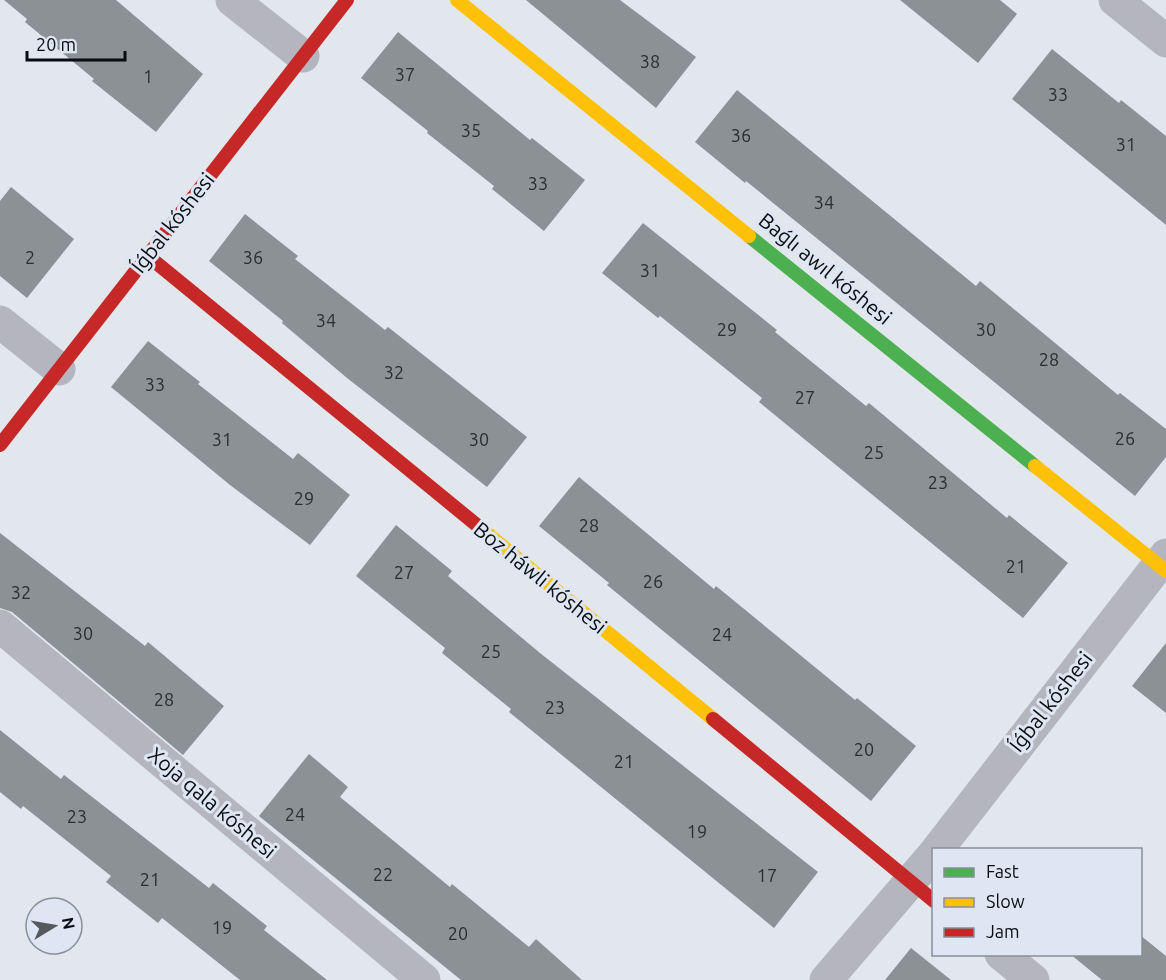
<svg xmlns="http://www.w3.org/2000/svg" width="1166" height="980" font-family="Ubuntu,sans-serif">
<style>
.building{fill:#8c9195}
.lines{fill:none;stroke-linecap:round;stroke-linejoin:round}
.street{stroke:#b4b5bf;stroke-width:33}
.fast{stroke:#4caf50;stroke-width:14}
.slow{stroke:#ffc107;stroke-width:14}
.jam{stroke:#c62828;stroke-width:14}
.labels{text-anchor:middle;stroke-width:6;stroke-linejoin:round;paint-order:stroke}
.number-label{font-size:18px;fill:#2a2d31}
.street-label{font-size:21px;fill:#090c10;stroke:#dde6f2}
</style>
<rect width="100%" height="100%" fill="#e2e7ed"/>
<g class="building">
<path d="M4,0H116L203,74L156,132L92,81L94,79L25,22L27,19Z"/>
<path d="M526,0H620L696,57L656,108Z"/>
<path d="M900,0H1000L1017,14L978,63Z"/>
<path d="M398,32L530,140L532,138L585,180L544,231L492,189L494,186L427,133L428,131L361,78Z"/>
<path d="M1052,49L1119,103L1121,100L1166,136V225L1012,99Z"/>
<path d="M737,90L976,286L980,281L1118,395L1120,393L1166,429V457L1135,496L746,181L745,183L695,142Z"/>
<path d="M11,187L74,239L27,298L0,276V201Z"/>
<path d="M245,214L298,256L295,259L385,330L388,327L527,437L487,487L347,378L282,323L283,321L209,261Z"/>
<path d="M643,223L777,330L775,332L866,406L869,403L1007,518L1009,515L1068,563L1023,618L759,402L762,398L660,316L658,318L602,273Z"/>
<path d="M148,341L200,382L198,384L293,459L298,453L350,495L310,545L230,485L111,387Z"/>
<path d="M579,477L714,589L716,586L855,700L857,698L916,746L871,801L607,585L609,583L539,526Z"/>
<path d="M396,525L452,571L448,576L540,653L818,872L774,928L509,712L511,709L442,653L445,648L356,576Z"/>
<path d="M0,533L145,646L148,642L224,706L183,755L12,612L0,608Z"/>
<path d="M1166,643V713L1132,686Z"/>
<path d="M0,730L61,779L64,775L209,888L213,883L267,926L264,930L327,980H240L162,918L158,923L106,882L111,876L23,806L21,809L0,792Z"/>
<path d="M309,754L348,787L340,797L450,887L452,884L529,947L536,939L582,980H461L259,816Z"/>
<path d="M1140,935L1166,956V980H1102L1070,954H1140Z"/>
<path d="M911,948L951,980H885Z"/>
</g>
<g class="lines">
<g class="street">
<path d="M232,0L303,56"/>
<path d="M1115,0L1166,41"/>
<path d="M0,322L59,369"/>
<path d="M0,626L424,980"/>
<path d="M937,850L1166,555"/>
<path d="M1001,954L1033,980"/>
<path d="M826,980L934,854"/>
</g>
<path class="fast" d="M749,236L1035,466"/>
<g class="slow">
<path d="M457,0L749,236"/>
<path d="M1035,466L1166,571"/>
<path d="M484,531L713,719"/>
</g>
<g class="jam">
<path d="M148,256L484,531"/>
<path d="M0,445L347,0"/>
<path d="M713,719L934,901"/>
</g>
</g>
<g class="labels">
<g class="number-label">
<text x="650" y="68">38</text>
<text x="405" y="81">37</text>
<text x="148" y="83">1</text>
<text x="1058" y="101">33</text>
<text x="471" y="137">35</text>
<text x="741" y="142">36</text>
<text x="1126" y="151">31</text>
<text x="538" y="190">33</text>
<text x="824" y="209">34</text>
<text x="30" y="264">2</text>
<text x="253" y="264">36</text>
<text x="650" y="277">31</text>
<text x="326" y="327">34</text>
<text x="727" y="336">29</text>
<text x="986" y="336">30</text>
<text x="1049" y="366">28</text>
<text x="394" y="379">32</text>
<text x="155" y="391">33</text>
<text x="805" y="404">27</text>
<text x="1125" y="445">26</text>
<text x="222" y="446">31</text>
<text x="479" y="446">30</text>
<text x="874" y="459">25</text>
<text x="938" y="489">23</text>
<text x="304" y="505">29</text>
<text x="589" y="532">28</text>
<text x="1016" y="573">21</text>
<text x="404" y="579">27</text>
<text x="653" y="588">26</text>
<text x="21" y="599">32</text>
<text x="83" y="640">30</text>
<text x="722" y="641">24</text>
<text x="491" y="658">25</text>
<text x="164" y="706">28</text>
<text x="555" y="714">23</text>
<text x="864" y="756">20</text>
<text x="624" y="768">21</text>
<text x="295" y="821">24</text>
<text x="77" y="823">23</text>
<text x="697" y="838">19</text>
<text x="383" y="881">22</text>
<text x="767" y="882">17</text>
<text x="150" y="886">21</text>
<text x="222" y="934">19</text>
<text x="458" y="940">20</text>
</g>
<g class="street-label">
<text transform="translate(173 223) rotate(-52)" y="7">Íǵbal kóshesi</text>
<text transform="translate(825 269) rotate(39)" y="7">Baǵlı awıl kóshesi</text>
<text transform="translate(540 578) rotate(39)" y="7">Boz háwli kóshesi</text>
<text transform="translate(1051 702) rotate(-52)" y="7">Íǵbal kóshesi</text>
<text transform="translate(212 803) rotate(40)" y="7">Xoja qala kóshesi</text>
</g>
</g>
<rect x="932" y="848" width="210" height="108" fill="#dde6f2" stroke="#888f98" stroke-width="1.5"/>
<rect x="944" y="868" width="30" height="9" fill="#4caf50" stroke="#888f98" stroke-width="1.5"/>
<text x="986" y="878" font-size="18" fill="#090c10">Fast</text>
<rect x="944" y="898" width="30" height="9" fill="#ffc107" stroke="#888f98" stroke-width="1.5"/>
<text x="986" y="908" font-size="18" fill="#090c10">Slow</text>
<rect x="944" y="928" width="30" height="9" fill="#c62828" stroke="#888f98" stroke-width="1.5"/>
<text x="986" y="938" font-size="18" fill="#090c10">Jam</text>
<g transform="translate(54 926) rotate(79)"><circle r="28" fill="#dde6f2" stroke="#888f98" stroke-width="1.5"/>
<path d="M0-4.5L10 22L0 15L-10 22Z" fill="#55595d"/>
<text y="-9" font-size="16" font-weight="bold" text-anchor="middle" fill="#090c10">N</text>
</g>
<path d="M27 51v9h98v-9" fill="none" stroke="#090c10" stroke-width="3"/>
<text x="36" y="51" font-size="18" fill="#090c10" stroke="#dde6f2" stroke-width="4.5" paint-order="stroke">20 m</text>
</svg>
